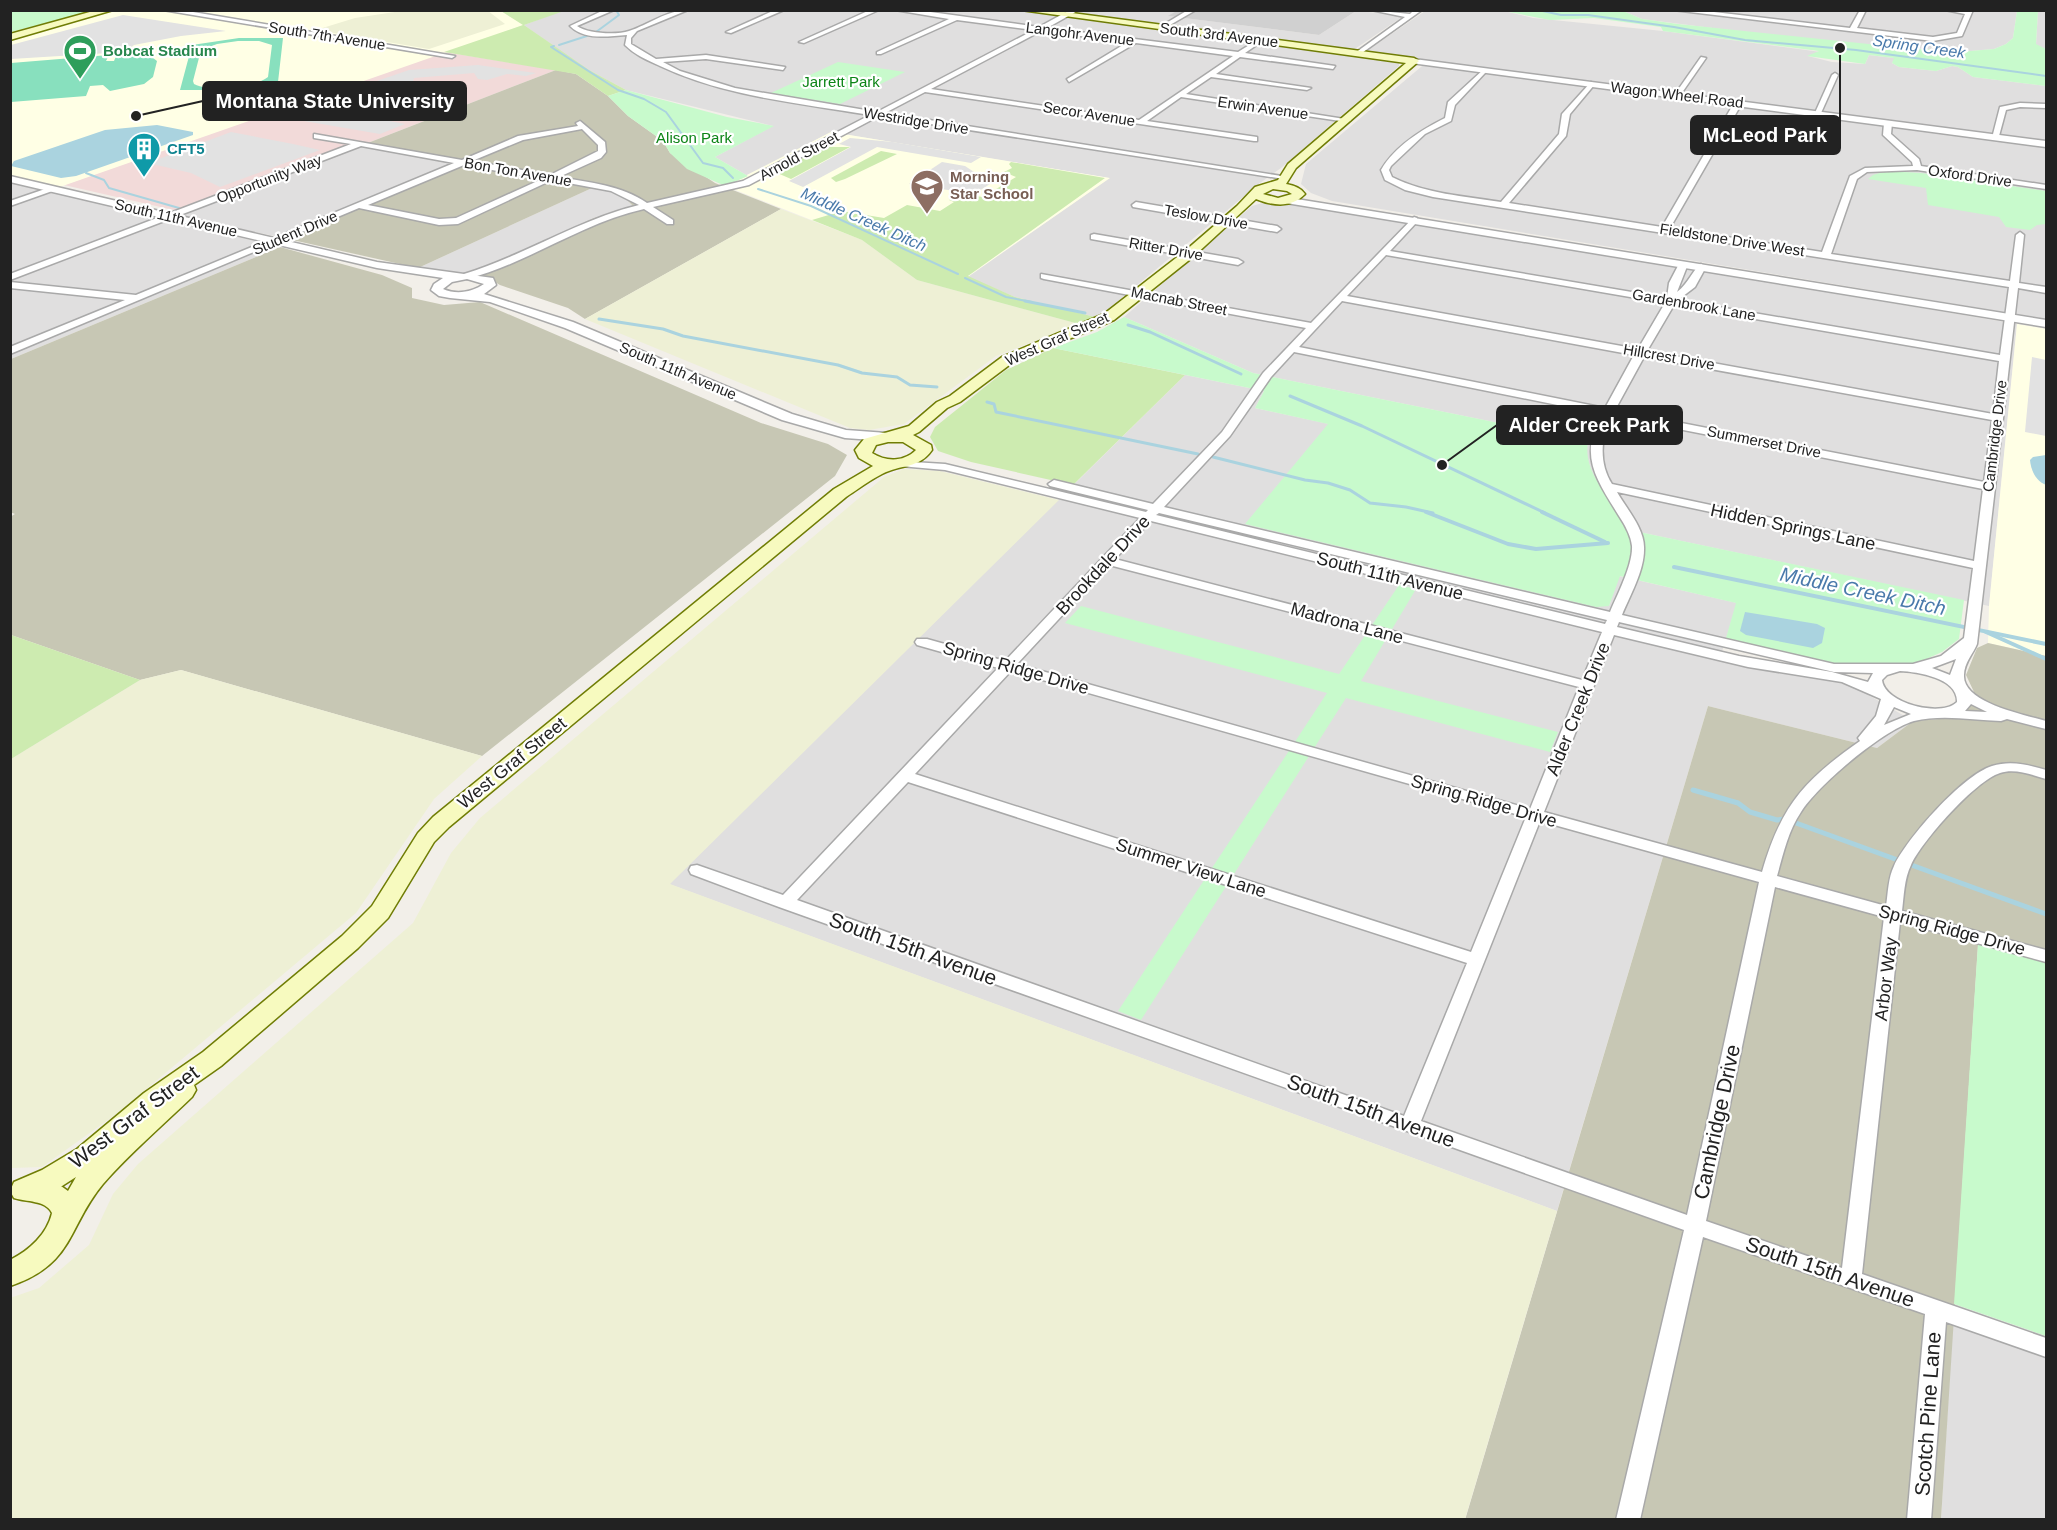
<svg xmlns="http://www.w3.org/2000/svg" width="2057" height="1530" font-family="Arial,sans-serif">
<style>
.residential{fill:#e0dfdf}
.commercial{fill:#f2dad9}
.education{fill:#ffffe5}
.religious{fill:#d0d0d0}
.construction{fill:#c7c7b4}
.farmland{fill:#eef0d5}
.grass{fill:#cdebb0}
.park{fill:#c8facc}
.pitch{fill:#88e0be;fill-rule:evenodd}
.parking{fill:#e2e2e2}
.water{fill:#aad3df}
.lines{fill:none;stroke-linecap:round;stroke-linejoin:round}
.stream-far3{stroke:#aad3df;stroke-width:2}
.stream-far2{stroke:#aad3df;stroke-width:3}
.stream-far1{stroke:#aad3df;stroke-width:4}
.stream{stroke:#aad3df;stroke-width:5}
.minor-casing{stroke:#a9a9a9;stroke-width:3}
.tertiary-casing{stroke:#a9a9a9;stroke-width:3}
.secondary-casing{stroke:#707d05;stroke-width:3}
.minor{fill:#fff;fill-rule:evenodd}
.tertiary{fill:#fff;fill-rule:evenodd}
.secondary{fill:#f7fabf;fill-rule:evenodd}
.labels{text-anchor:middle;stroke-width:4.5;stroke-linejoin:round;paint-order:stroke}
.far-street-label{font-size:15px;fill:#222;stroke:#fff}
.far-leisure-label{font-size:15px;font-weight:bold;fill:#27864d;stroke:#fff;text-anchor:start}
.far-park-label{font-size:15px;fill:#0c8416;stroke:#fff}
.far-culture-label{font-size:15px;font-weight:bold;fill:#0d838f;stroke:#fff;text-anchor:start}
.far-education-label{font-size:15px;font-weight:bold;fill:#785e54;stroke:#fff;text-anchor:start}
.far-water-label{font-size:16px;font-style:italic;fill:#4a7aab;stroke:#fff}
.street-label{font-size:18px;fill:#222;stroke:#fff}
.water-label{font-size:20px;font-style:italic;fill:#4a7aab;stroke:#fff}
.near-street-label{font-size:21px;fill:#222;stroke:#fff}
.leader{fill:none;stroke:#222;stroke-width:2}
.callout-dot{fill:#222;stroke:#fff;stroke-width:2}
.callout{fill:#222;stroke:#222;stroke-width:2}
.callout-label{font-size:20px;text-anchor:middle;font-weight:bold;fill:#fff}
</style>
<rect width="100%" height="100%" fill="#f2efe9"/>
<g class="residential">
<path d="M564,10H1178L1169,16L1319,35L1356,11L1405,15L1346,55L1399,62V66L1281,168L1260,183L1106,311L1095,317L1015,297L968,277L1109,178L831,132L748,176L715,157L773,126L626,90L583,67L524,25Z"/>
<path d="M1425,11H1504L1533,18L1663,31L1821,52L1808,56L1832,62L1865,64L1869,55L1885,57L1895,58L1892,63L1899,67L1936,71L1952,66L1958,67L1973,77L2046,86V319L1332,201L1311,193L1301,184L1306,164L1428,61L1365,52Z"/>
<path d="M1623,11H2017L2013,38L2006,44L1994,49L1970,51L1882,47L1712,28L1642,19Z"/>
<path d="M2030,11H2046V49L2036,45L2038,12Z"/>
<path d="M360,146L454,164L279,237L180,216Z"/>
<path d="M10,183L58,194L280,247L11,359Z"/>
<path d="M592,188L612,192L626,199L634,207L594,218L477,272L458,274L418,268Z"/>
<path d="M1266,202L1314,206L2017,324L1989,606L1625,529L1622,519L1593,476L1586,454L1588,441L1253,373L1124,317L1252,206Z"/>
<path d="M1185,375L1264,391L1255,408L1329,424L1246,524L1609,606L1619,576L1737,603L1720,658L1848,683L1913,721L1877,748L1708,706L1557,1211L669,884Z"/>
<path d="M1954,1304L2046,1336V1519L1941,1520Z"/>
</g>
<path class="commercial" d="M444,52L556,70L187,213L64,185Z"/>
<g class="education">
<path d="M499,10L524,25L54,189L11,179V11Z"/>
<path d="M831,132L1110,178L950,289L862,240L725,186Z"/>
<path d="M2017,324L2046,329V656L1988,643L1989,606Z"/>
</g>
<path class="religious" d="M1178,10L1356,11L1319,35L1168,16Z"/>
<g class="construction">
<path d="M556,70L576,74L608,96L628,116L663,141L670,153L715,183L781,209L585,319L568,308L500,285L477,272L594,218L634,207L626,199L612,192L592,188L418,268L279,237L453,164L360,146Z"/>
<path d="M280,247L382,275L412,288V298L444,305L480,302L761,423L828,444L847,455L835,476L482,756L181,670L140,680L11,635L10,517L15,514L10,512L11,359Z"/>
<path d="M1988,643L2046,656V963L1978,945L1941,1519L1465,1520L1708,706L1877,748L1913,721L1952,718L1974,692L1966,675L1977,648Z"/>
</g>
<g class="farmland">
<path d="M408,10L488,11L505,24L429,49L316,30L355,18Z"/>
<path d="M781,209L862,240L917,280L1079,324L996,356L904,424L869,430L850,428L585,319Z"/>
<path d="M904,469L940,471L1059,500L670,884L1557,1211L1465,1519H11L10,1298L39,1288L89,1245L113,1194L138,1164L413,923L451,853L480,818L884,477Z"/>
<path d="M181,670L482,756L434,799L356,913L119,1112L42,1167L11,1168V759L140,680Z"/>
</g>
<g class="grass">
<path d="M501,11H564L524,25L589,70L626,90L608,96L576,74L444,52L523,25Z"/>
<path d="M825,147H850L791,179L775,172Z"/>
<path d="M881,151L897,154L845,179L836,182L831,178Z"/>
<path d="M1011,162L1105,178L968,276L1015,297L1095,317L1079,324L917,280L862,240L812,220L842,211L884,218L907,205L940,211L954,202L949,200L960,194L983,197L1016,177L1004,172L1012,168L1009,164Z"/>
<path d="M1053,348L1185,375L1073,485L971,462L938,451L930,437L935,427L1006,370Z"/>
<path d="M11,635L140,680L11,759Z"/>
</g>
<g class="park">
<path d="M11,10H92V11L11,32Z"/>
<path d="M1504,11H1623L1642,19L1678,24L1916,49L1970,51L1994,49L2006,44L2013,38L2017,11H2038L2036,44L2046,49V86L1973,77L1958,67L1952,66L1936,71L1899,67L1892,63L1894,58L1869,55L1865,64L1807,56L1819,51L1663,31L1661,27L1594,18L1550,20Z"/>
<path d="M838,62L905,72L840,104L771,93Z"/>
<path d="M626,90L727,117L774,126L715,157L748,176L725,186L687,169L670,153L663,141L628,116L608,96Z"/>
<path d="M1886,171L1921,173L2046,191V224L2037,225L2030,230L2006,227L1999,217L1928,205L1926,188L1868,179L1873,175Z"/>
<path d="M1124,317L1253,373L1588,441C1582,477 1616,498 1625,529L1964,600L1959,639L1942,652L1915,664H1834L1726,638L1736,603L1620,576L1609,606L1596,607L1245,524L1328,424L1255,408L1264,391L1053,348L1097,332Z"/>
<path d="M1399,585L1416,589L1361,681L1558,732L1550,752L1346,698L1141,1020L1118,1011L1327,693L1065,623L1081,606L1339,674Z"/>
<path d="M1978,944L2046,963V1336L1954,1304Z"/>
</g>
<g class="pitch">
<path d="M239,38H283L278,82L229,90H180L192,45ZM238,41H259L272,45L268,77C251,89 213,93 194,84L193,81L201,50L217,44Z"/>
<path d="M117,54L153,58L157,61L153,77L144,84L110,91L103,85L90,86L86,96L11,102V63L109,55L106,61H114Z"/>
</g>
<g class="parking">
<path d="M123,15L226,31L181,36L134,45L125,52L11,59V45Z"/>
<path d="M478,65L536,73L526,76L507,74L487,80L478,79L474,73L414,78L411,89L347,94L321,105H343L347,110L375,115L394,109L409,108L380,119L405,124L380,134L275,116L409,70Z"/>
<path d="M231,132L293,144L320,150L220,187L191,173L148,163Z"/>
<path d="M850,138L893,142L981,157L971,163L877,147L803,187L789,181L851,147L839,144Z"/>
<path d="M942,162L965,166L977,174H1006L974,194L909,184Z"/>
<path d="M2032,357L2046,360V436L2025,432Z"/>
</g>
<g class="water">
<path d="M157,125L193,132V135L76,176L61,178L11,166L14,161L105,130Z"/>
<path d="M2046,455V485C2036,481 2031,471 2030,460L2033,457Z"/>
<path d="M1745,612L1817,624L1825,628L1822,643L1813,648L1746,635L1740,631Z"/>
</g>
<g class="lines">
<g class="stream-far3">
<path d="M1538,10L1561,15H1588L1674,27L1745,40L1856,50L2046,76"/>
<path d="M596,32L619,15L616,10"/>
<path d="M559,45L593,34"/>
<path d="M554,46L551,47L618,90L644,99L666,112L703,163L723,168L733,178"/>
<path d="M86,173L104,180L109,188L179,208"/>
<path d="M758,189L811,206L958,274"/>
<path d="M965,278L1006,297L1032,302"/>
</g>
<g class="stream-far2">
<path d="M1025,301L1085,313"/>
<path d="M599,319L663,329L683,336L838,365L862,373L897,377L910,385L937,387"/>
<path d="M1128,325L1150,332L1241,374"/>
<path d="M1290,396L1362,426L1545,513"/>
<path d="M987,402L994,404L996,412L1198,454"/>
<path d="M1213,457L1305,480L1328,483L1350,490L1370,503L1406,507L1433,513"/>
</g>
<g class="stream-far1">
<path d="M1426,512L1508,544L1536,549L1608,543"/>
<path d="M1542,512L1605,542"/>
<path d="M1674,567L2046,644"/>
<path d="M1986,632L2046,659"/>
</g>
<path class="stream" d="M1693,790L1738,803L1750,812L1777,820L1785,819L2046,914"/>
<g class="minor-casing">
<g id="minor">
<path d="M163,10H181L455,56L452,58Z"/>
<path d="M604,10H614L577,26C588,34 617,35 629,31C648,25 667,10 688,10L637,31L631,38V44L656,59L706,55L785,67L783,70L706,59L663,62L680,71L735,88L877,112L1034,30L957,20L881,54H877V52L949,19L895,10H916L1039,27L1070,10H1079L1047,28L1238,52L1259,39L1261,42L1245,53L1335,66L1333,69L1240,57L1216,74L1311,88L1307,90L1211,77L1186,94L1351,120L1347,122L1181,97L1147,121L1257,137V141H1254L925,92L885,113L1288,177L1284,179L879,116L749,185L653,207L673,220V224H667L644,209C581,223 529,263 467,279L462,276L464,274C524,256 577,220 639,205L611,191L552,180L458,224L439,225L359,208L10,354V347L125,300L10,288V282L136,295L454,163L361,146L10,280V274L351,144L314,138V134L462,160L518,136L578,126L576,123L580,121L605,142L606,152L601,158L559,177C591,183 621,185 647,203L743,181L870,115C800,103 725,97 660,66C647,60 635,55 625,45L627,35C608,36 585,41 570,26ZM1041,31L1128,42L1067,79L1069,82L1136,43L1233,56L1139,120L931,89ZM582,129L598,145V151L550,175L472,161L523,140ZM464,165L542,179L456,218L439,219L368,205Z"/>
<path d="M775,10H784L731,33L726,32Z"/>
<path d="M870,10H879L804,43L799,42Z"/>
<path d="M1188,10H1196L1163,29L1158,28Z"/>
<path d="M1371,10L1410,14L1414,10H1422L1359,55H1355V53L1405,17Z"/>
<path d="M1673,10H1697L1850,28L1860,10H1866L1857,28L1933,37L1957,33L1965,14L1945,10H1973L1962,36L1933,41Z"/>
<path d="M1701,57L1706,58L1679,97H1673Z"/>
<path d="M1484,69L1486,72L1455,105L1451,121L1425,134L1391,166L1389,170L1392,177C1426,194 1464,196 1501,202L1559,134L1562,114L1591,82L1595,84L1570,114L1566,136L1509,203L1662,227L1734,103L1738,101L1742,103L1670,228L1822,252L1850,176L1865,168L1913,166L1912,162L1883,135L1884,123L1888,121L1892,123L1891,134L1919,159L1921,166L2046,185V189L1917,170L1867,172L1857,179L1831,254L2010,281L2016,235L2020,232L2024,235L2019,283L2046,287V293L2018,288L1977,644C1973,654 1964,663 1964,675C1962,703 2026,715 2046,721V729L2007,719L2001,721C1973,720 1942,714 1914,721C1883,730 1818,785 1801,812C1788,831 1783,855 1777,876L1886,906C1888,893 1888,878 1894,866C1907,838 1963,775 1992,766C2011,760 2029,765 2046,770V779C2032,775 2015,768 2000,773C1975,781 1922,841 1911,865C1904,879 1904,896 1902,911L2046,950V962L1900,922L1862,1274L2046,1338V1357L1946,1322L1931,1520H1907L1925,1314L1703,1237L1640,1520H1616L1684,1230L779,907L691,874L689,870L691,866L697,865L783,895L998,668L917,645L915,642L917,639H927L1005,661L1140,518L945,470L900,466L896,465V461L945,464L1146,512L1148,510L1050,486L1048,484L1054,480L1153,504L1222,432L1263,373L1306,328L1044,279L1041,278V274L1311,323L1414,217L1417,218V222L1390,251L1667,298L1669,283L1680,262L1688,264L1677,292C1689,283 1693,269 1701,264L1706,267L1695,287L1678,300L2000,355L2009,287L1433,197L1405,190L1385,180L1381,170C1395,146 1421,130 1445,118L1448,102ZM1386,255L1665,303L1638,349L1347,296ZM1342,301L1634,355L1605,408L1299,347ZM1674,305L1999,361L1993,414L1647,351ZM1294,352L1602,414C1578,456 1597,480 1619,516C1625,525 1631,536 1632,546C1633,565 1617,595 1610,612L1164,507L1230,436L1271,377ZM1644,357L1992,420L1984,482L1615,410ZM1612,416L1983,489L1974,561L1612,484C1599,464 1600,437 1612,416ZM1617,492L1973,568L1964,638L1941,656L1913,664H1834L1622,615C1630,595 1645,570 1644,547C1644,528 1626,508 1617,492ZM1159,513L1607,620L1605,624L1156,515ZM1151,521L1602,632L1582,680L1115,559ZM1109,565L1579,687L1530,809L1017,664ZM1619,622L1834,672L1873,673L1868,682L1832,672L1739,656L1617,627ZM1614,635L1748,667L1842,682L1881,699L1876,716L1858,738L1860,741C1804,780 1781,806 1762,872L1544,812ZM1956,659L1950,675L1932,668ZM1011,671L1526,817L1471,952L915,774ZM1900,671C1918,672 1958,678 1957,702C1941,718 1884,703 1882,680L1887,675ZM1971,704L1987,712L1965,711ZM1894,707L1911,714L1884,725ZM908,782L1467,963L1404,1116L797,900ZM1540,821L1759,882L1687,1215L1421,1121ZM1775,887L1884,917L1842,1268L1706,1221Z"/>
<path d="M1835,73L1838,75L1821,113L1814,115L1832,75Z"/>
<path d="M2020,103L2046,104V108L2020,107L2006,110L1999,136L1992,138L2000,107Z"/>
<path d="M51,187L58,189L10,206V201Z"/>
<path d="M1136,202L1277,226L1281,229L1277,232L1133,207L1132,205Z"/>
<path d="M1094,234L1238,259L1243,262L1238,265L1091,239V235Z"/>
</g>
</g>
<g class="tertiary-casing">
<g id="tertiary">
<path d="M1414,59L2046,141V147L1411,63L1410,61Z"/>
<path d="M10,176L377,262L493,278L496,285L484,294L573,322L792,414L846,430L887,433L894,437L887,441L845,438L782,420L565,328L490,302L450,298L439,296L431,290L434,284L443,278L377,268L10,182ZM467,279L484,284C472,292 457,295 443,289L452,282Z"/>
<path d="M1284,197L2046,320V327L1280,202L1279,200Z"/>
</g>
</g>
<g class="secondary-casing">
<g id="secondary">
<path d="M97,10H113L10,40V34Z"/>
<path d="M1021,10H1049L1414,58L1419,61L1296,168L1286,184C1293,185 1301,188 1305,194C1292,208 1273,206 1256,199L1193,257L1114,320L1012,363L960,402L947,408L919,432L913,435L931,445L932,450C919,469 901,464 882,474C870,480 858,489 846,497L449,827L434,842L388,918L358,948L221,1066L194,1085L196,1090L192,1097C163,1125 130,1153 103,1184C67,1227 75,1264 10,1286V1260C30,1250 47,1234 52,1213C46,1200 26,1202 14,1198L10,1191L14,1182L42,1170L77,1149L144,1093L203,1052L342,936L372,906L418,833L433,817L834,489L873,466L859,458L855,450L864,439L909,426L937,402L950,396L1002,357L1104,314L1185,251L1237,206L1255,187L1278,180L1288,164L1406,63ZM1273,189L1287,191L1292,194L1278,198L1263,194ZM888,442H903L916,450C904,462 886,462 872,453L876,445ZM76,1177L68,1191L61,1186H62Z"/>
</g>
</g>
<use href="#minor" class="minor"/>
<use href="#tertiary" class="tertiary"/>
<use href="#secondary" class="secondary"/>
</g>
<defs>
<g id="stadium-pin" transform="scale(1.725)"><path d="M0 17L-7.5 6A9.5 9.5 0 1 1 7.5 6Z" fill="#2e9e5b" stroke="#fff"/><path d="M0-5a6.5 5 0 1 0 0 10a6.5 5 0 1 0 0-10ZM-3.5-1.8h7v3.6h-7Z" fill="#fff"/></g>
<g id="building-pin" transform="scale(1.725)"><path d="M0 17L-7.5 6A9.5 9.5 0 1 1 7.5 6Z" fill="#0f9aa8" stroke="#fff"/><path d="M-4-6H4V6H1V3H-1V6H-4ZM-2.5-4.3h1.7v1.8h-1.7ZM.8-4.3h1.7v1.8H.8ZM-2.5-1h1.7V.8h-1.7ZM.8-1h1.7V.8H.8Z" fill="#fff"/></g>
<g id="school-pin" transform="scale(1.725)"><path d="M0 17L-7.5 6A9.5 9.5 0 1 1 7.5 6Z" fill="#8d6e63" stroke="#fff"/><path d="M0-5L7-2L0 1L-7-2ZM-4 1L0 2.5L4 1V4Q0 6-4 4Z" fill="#fff"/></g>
</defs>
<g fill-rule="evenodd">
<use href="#stadium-pin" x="80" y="51"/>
<use href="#building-pin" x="144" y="149"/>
<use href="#school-pin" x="927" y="186"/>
</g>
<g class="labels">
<g class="far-street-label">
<text transform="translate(1080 34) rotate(7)" y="5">Langohr Avenue</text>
<text transform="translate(1219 35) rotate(7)" y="5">South 3rd Avenue</text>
<text transform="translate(327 36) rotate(9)" y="5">South 7th Avenue</text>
<text transform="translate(1677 95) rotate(7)" y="5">Wagon Wheel Road</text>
<text transform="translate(1263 108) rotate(8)" y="5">Erwin Avenue</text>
<text transform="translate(1089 114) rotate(9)" y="5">Secor Avenue</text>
<text transform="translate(916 121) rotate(9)" y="5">Westridge Drive</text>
<text transform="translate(799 156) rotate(-28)" y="5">Arnold Street</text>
<text transform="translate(518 172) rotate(10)" y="5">Bon Ton Avenue</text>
<text transform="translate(1970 176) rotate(8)" y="5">Oxford Drive</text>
<text transform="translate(269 179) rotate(-21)" y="5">Opportunity Way</text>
<text transform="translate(1206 217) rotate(10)" y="5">Teslow Drive</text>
<text transform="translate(176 218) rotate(13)" y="5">South 11th Avenue</text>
<text transform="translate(295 233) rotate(-23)" y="5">Student Drive</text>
<text transform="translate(1732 240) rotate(9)" y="5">Fieldstone Drive West</text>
<text transform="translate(1166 249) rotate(10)" y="5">Ritter Drive</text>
<text transform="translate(1179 301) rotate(11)" y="5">Macnab Street</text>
<text transform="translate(1694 305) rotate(10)" y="5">Gardenbrook Lane</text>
<text transform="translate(1057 339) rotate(-24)" y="5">West Graf Street</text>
<text transform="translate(1669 357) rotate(10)" y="5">Hillcrest Drive</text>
<text transform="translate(678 371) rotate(23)" y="5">South 11th Avenue</text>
<text transform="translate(1995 436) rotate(-83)" y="5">Cambridge Drive</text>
<text transform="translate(1764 442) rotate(11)" y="5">Summerset Drive</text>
</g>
<g class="far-leisure-label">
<text x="103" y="56">Bobcat Stadium</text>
</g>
<g class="far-park-label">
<text x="841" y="87">Jarrett Park</text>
<text x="694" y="143">Alison Park</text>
</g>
<g class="far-culture-label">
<text x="167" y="154">CFT5</text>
</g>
<g class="far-education-label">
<text x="950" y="182">Morning<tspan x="950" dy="17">Star School</tspan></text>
</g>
<g class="far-water-label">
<text transform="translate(1919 46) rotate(8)" y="6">Spring Creek</text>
<text transform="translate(864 219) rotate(24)" y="6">Middle Creek Ditch</text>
</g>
<g class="street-label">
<text transform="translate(1793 527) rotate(12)" y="6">Hidden Springs Lane</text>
<text transform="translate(1103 565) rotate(-47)" y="6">Brookdale Drive</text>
<text transform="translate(1390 576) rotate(14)" y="6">South 11th Avenue</text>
<text transform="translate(1347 623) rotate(15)" y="6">Madrona Lane</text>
<text transform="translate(1016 668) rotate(16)" y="6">Spring Ridge Drive</text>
<text transform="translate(1578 709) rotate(-68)" y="6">Alder Creek Drive</text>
<text transform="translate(512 763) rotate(-39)" y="6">West Graf Street</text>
<text transform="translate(1484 801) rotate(16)" y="6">Spring Ridge Drive</text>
<text transform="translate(1191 868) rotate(18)" y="6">Summer View Lane</text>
<text transform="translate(1952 930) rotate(15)" y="6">Spring Ridge Drive</text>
<text transform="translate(1886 979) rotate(-83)" y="6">Arbor Way</text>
</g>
<g class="water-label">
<text transform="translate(1863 591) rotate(12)" y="7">Middle Creek Ditch</text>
</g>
<g class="near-street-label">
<text transform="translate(913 949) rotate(20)" y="7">South 15th Avenue</text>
<text transform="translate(1371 1111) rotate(20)" y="7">South 15th Avenue</text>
<text transform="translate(134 1117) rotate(-37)" y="7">West Graf Street</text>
<text transform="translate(1717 1122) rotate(-78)" y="7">Cambridge Drive</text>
<text transform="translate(1830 1272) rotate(19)" y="7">South 15th Avenue</text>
<text transform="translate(1928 1414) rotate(-86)" y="7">Scotch Pine Lane</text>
</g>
</g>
<path class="leader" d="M136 116L203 101M1840 48L1840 135M1442 465L1497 425"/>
<g class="callout-dot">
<circle cx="136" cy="116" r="6"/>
<circle cx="1840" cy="48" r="6"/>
<circle cx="1442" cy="465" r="6"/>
</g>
<g class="callout">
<rect x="203" y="82" width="263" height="38" rx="6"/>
<rect x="1691" y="116" width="149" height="38" rx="6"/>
<rect x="1497" y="406" width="185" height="38" rx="6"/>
</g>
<g class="callout-label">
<text x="335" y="108">Montana State University</text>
<text x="1765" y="142">McLeod Park</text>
<text x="1589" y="432">Alder Creek Park</text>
</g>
<rect width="2057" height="1530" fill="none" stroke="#222222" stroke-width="24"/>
</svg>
